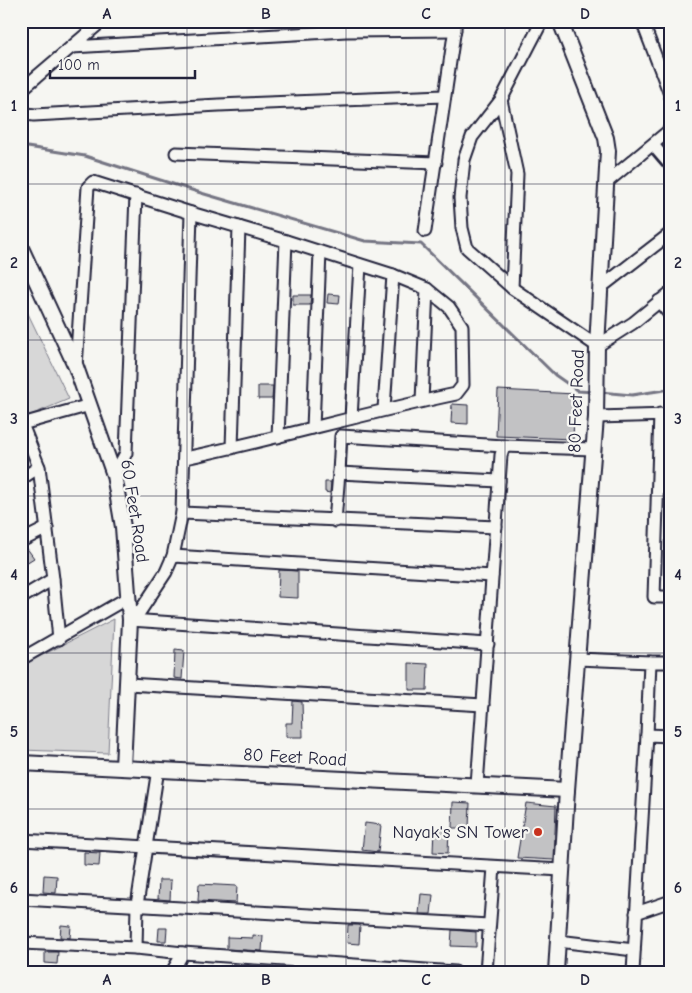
<svg xmlns="http://www.w3.org/2000/svg" width="692" height="993" font-family="'Comic Neue',sans-serif">
<style>
.green{fill:#d7d7d7;stroke:#7c7c89}
.lines{fill:none;stroke-linecap:round;stroke-linejoin:round}
.stream{stroke:#757583;stroke-width:3}
.building{fill:#c2c2c4;stroke:#22223b}
.minor-casing{stroke:#22223b;stroke-width:15}
.tertiary-casing{stroke:#22223b;stroke-width:18}
.minor{stroke:#f6f6f2;stroke-width:11}
.tertiary{stroke:#f6f6f2;stroke-width:14}
.grid{fill:none;stroke:#22223b;stroke-width:1;stroke-opacity:0.55}
.poi-dot{fill:#c8321e;stroke:#f6f6f2;stroke-width:2}
.labels{text-anchor:middle;stroke-width:4.5;stroke-linejoin:round;paint-order:stroke}
.street-label{font-size:18px;fill:#22223b;stroke:#f6f6f2}
.poi-label{font-size:18px;fill:#22223b;stroke:#f6f6f2;text-anchor:end}
.neatline{fill:none;stroke:#22223b;stroke-width:2}
.grid-label{font-size:16px;text-anchor:middle;font-weight:bold;fill:#22223b}
</style>
<rect width="100%" height="100%" fill="#f6f6f2"/>
<filter id="ink" filterUnits="userSpaceOnUse"><feTurbulence type="fractalNoise" baseFrequency=".02" numOctaves="2"/><feDisplacementMap in="SourceGraphic" scale="10" xChannelSelector="R" yChannelSelector="G"/><feConvolveMatrix kernelMatrix="1 2 1 2 8 2 1 2 1" color-interpolation-filters="sRGB"/></filter>
<g filter="url(#ink)">
<g class="green">
<path d="M21,299L69,399L21,419Z"/>
<path d="M21,439L32,467L21,474Z"/>
<path d="M114,619L108,753L21,750V666Z"/>
</g>
<g class="lines">
<g class="stream">
<path d="M21,146L85,156L201,193L365,241L421,244L555,375L578,391L594,392"/>
<path d="M600,392L632,395L671,389"/>
</g>
</g>
<g class="building">
<path d="M328,294L340,295L339,304L327,303Z"/>
<path d="M293,295H311L310,305H293Z"/>
<path d="M258,386H273L272,399H258Z"/>
<path d="M498,390L575,394L573,439L496,436Z"/>
<path d="M452,404L468,405V424L451,423Z"/>
<path d="M325,482H331L330,493L325,492Z"/>
<path d="M26,547L34,558L21,566V548Z"/>
<path d="M279,570L298,571V598L278,597Z"/>
<path d="M175,650L184,651L182,679L174,678Z"/>
<path d="M409,663L428,664L427,690H409Z"/>
<path d="M293,701L302,702L303,737H286V723H292Z"/>
<path d="M453,802L470,803L469,828H452Z"/>
<path d="M526,803L556,806L554,860L517,858Z"/>
<path d="M365,823L381,825L378,852L362,850Z"/>
<path d="M434,828L449,829L448,853L433,852Z"/>
<path d="M84,852L100,853L99,866L84,865Z"/>
<path d="M44,875L57,876L56,893L43,892Z"/>
<path d="M159,880H171L170,900L158,899Z"/>
<path d="M199,884L237,886L236,903L198,901Z"/>
<path d="M421,894L433,895L431,914H419Z"/>
<path d="M61,925L71,926L70,938L60,937Z"/>
<path d="M348,925H360L359,944L347,943Z"/>
<path d="M159,928H167L166,941H158Z"/>
<path d="M452,930L476,932V947L451,946Z"/>
<path d="M253,935L263,936L262,951L227,949V937L253,938Z"/>
<path d="M45,952H58L57,964L45,963Z"/>
<path d="M240,965H249L248,972H240Z"/>
</g>
<g class="lines">
<g class="minor-casing">
<g id="minor">
<path d="M542,21L501,100L472,137L464,160L460,198L462,228L467,248L512,288L597,346L633,323L671,292"/>
<path d="M642,21L671,97"/>
<path d="M72,47L346,31L455,30"/>
<path d="M21,90L102,21"/>
<path d="M501,100L517,174L512,288"/>
<path d="M21,113L34,115L219,105L444,96"/>
<path d="M653,145L671,166"/>
<path d="M176,153L436,163"/>
<path d="M607,182L671,129"/>
<path d="M425,231L456,21"/>
<path d="M600,288L671,233"/>
<path d="M659,301L671,316"/>
<path d="M76,367L88,187L93,182L191,213L182,513L173,556L166,572L135,619"/>
<path d="M422,401L427,289"/>
<path d="M384,409L393,275"/>
<path d="M660,414L654,597H671"/>
<path d="M596,417L671,415"/>
<path d="M351,418L360,265"/>
<path d="M313,428L320,252"/>
<path d="M278,437L286,241"/>
<path d="M232,448L239,227"/>
<path d="M185,458C276,439 365,413 456,394L463,385L462,326L449,307L427,289L393,275L286,241L191,213"/>
<path d="M39,467L22,424L90,405"/>
<path d="M339,473L341,436L504,446"/>
<path d="M114,475L126,453L136,195"/>
<path d="M21,479L39,467L53,579L59,639"/>
<path d="M182,513L496,527"/>
<path d="M335,521L339,473L499,481"/>
<path d="M21,541L47,528"/>
<path d="M173,556L492,576"/>
<path d="M21,598L53,579"/>
<path d="M130,620L488,644"/>
<path d="M21,659L129,597"/>
<path d="M577,659L650,662L647,735L633,972"/>
<path d="M650,662H671"/>
<path d="M128,684L483,705"/>
<path d="M647,735L671,736"/>
<path d="M477,785L501,455L504,446L593,449"/>
<path d="M21,840L562,870"/>
<path d="M21,899L489,925"/>
<path d="M636,913L671,901"/>
<path d="M558,941L634,950"/>
<path d="M21,943L136,948L137,905L158,769"/>
<path d="M136,948L183,953L455,972"/>
<path d="M172,972L183,953"/>
<path d="M486,972L494,867"/>
</g>
</g>
<g class="tertiary-casing">
<g id="tertiary">
<path d="M21,248L76,367L114,475L123,527L130,620L123,767"/>
<path d="M21,763L567,790"/>
<path d="M556,972L567,790L596,417L597,346L608,151L606,138L560,21"/>
</g>
</g>
<use href="#minor" class="minor"/>
<use href="#tertiary" class="tertiary"/>
</g>
</g>
<path class="grid" d="M187,21V972M346,21V972M505,21V972M21,184H671M21,340H671M21,496H671M21,653H671M21,809H671"/>
<circle class="poi-dot" cx="538" cy="832" r="5"/>
<g class="labels">
<g class="street-label">
<text transform="translate(576 401) rotate(-88)" y="6">80 Feet Road</text>
<text transform="translate(135 511) rotate(81)" y="6">60 Feet Road</text>
<text transform="translate(295 757) rotate(3)" y="6">80 Feet Road</text>
</g>
<g class="poi-label">
<text x="528" y="838">Nayak's SN Tower</text>
</g>
</g>
<rect width="692" height="993" fill="none" stroke="#f6f6f2" stroke-width="55"/>
<path d="M50 70v8h145v-8" fill="none" stroke="#22223b" stroke-width="2.5"/>
<text x="58" y="70" font-size="15" fill="#22223b" stroke="#f6f6f2" stroke-width="4" paint-order="stroke">100 m</text>
<rect x="28" y="28" width="636" height="938" class="neatline"/>
<g class="grid-label">
<text x="107" y="19">A</text>
<text x="266" y="19">B</text>
<text x="426" y="19">C</text>
<text x="585" y="19">D</text>
<text x="14" y="111">1</text>
<text x="678" y="111">1</text>
<text x="14" y="268">2</text>
<text x="678" y="268">2</text>
<text x="14" y="424">3</text>
<text x="678" y="424">3</text>
<text x="14" y="580">4</text>
<text x="678" y="580">4</text>
<text x="14" y="737">5</text>
<text x="678" y="737">5</text>
<text x="14" y="893">6</text>
<text x="678" y="893">6</text>
<text x="107" y="985">A</text>
<text x="266" y="985">B</text>
<text x="426" y="985">C</text>
<text x="585" y="985">D</text>
</g>
</svg>
